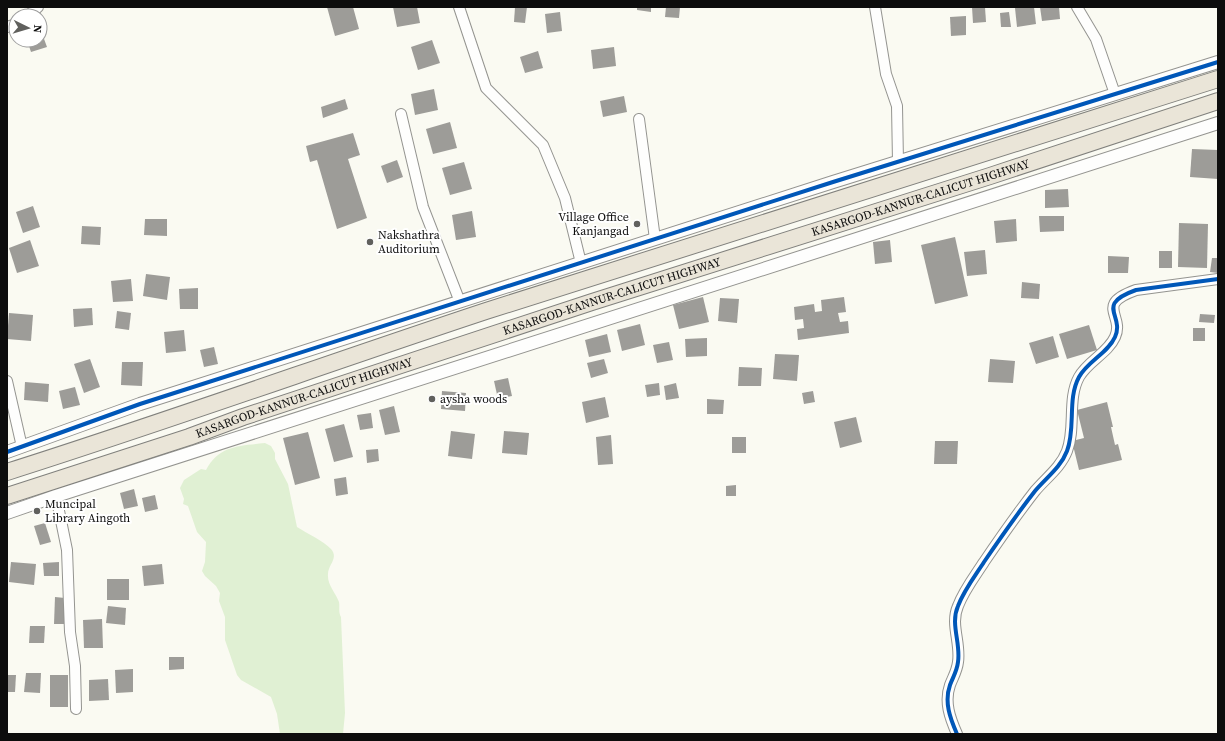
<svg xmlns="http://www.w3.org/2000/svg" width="1225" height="741" font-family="'Source Serif 4',serif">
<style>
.green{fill:#e0f0d3}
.building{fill:#9d9c98}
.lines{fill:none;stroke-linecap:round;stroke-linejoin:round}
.minor-casing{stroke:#949490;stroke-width:12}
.tertiary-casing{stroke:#949490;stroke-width:14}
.trunk-casing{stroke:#81817d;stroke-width:18}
.minor{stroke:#fefefd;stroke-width:10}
.tertiary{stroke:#fefefd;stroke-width:12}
.trunk{stroke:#eae5d8;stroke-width:16}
.cycleway-casing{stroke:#fff;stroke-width:6}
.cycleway{stroke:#0057b8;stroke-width:4}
.poi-dot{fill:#60605d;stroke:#fff;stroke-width:1.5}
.labels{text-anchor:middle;stroke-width:4;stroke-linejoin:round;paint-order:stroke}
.street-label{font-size:12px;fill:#0d0d0d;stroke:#fff}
.poi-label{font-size:12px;fill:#0d0d0d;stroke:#fff;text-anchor:start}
</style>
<rect width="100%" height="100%" fill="#fafaf2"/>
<path class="green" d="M265,443L271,446L275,453V459L288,484L297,527C308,534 322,540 331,549C339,558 328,565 328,574C327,585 336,593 339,602C340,607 338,612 341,617L345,713L343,734H280L277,714L271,697L241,680L237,675L225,640V617L219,601L220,593L216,586L205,576L202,571L205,562L206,542L197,532L188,506L183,504L184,499L180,488L184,480L201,469L206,470C219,445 240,446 265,443Z"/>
<g class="building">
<path d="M327,7H353L359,29L335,36Z"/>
<path d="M393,7H417L420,23L397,27Z"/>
<path d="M515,7H527L525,23L514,22Z"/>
<path d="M637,7H651V12L637,10Z"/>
<path d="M666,7H680L679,18L665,17Z"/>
<path d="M972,7H985L986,22L973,23Z"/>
<path d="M1034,7L1036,24L1017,27L1015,8Z"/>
<path d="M1040,7H1059L1060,19L1042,21Z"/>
<path d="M560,12L562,31L547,33L545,14Z"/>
<path d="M1009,12L1011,27H1001L1000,13Z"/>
<path d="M966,16V35L951,36L950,17Z"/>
<path d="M40,28L47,47L31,52L27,40H40Z"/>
<path d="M432,40L440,63L418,70L411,47Z"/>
<path d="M614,47L616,66L593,69L591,50Z"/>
<path d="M538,51L543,68L525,73L520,57Z"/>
<path d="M434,89L438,110L415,115L411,94Z"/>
<path d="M624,96L627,112L603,117L600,101Z"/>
<path d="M345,99L348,109L323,118L321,107Z"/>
<path d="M450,122L457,148L433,154L426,129Z"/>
<path d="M353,133L360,155L348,159L367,218L337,229L317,160L310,162L306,146Z"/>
<path d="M1192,149L1218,150V179L1190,177Z"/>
<path d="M397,160L403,177L387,183L381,166Z"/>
<path d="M464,162L472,189L450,195L442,168Z"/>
<path d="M1068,189L1069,207L1045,208V190Z"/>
<path d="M33,206L40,227L23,233L16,212Z"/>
<path d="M472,211L476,237L456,240L452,215Z"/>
<path d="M1039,216H1064V231L1040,232Z"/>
<path d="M145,219H167V236L144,235Z"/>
<path d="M1016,219L1017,241L996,243L994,221Z"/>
<path d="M1179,223L1208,224L1207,268L1178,267Z"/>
<path d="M82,226L101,227L100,245L81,244Z"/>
<path d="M955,237L968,296L935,304L921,245Z"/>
<path d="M30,240L39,266L17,273L9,248Z"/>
<path d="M890,240L892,262L875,264L873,242Z"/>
<path d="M985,250L987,274L967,276L964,252Z"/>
<rect x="1159" y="251" width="13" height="17"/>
<path d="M1108,256L1129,257L1128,273H1108Z"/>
<path d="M1212,258H1218V273L1210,272Z"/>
<path d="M146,274L170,277L167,300L143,296Z"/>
<path d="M131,279L133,301L113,302L111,281Z"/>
<path d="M1022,282L1040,284L1039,299L1021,298Z"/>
<path d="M198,288V309H180L179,289Z"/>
<path d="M703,297L709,322L679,329L673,305Z"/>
<path d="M844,297L846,312L838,313L840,322L848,321L849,333L798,340L797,329L804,328L803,319L795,320L794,307L814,304L815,312L822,311L821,300Z"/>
<path d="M720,298L739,299L737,323L718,321Z"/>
<path d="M92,308L93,325L74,327L73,309Z"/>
<path d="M117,311L131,313L129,330L115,328Z"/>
<path d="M9,313L33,315L31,341L7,339Z"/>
<path d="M1200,314L1215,315L1214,323L1199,322Z"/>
<path d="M640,324L645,345L622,351L617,330Z"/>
<path d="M1089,325L1097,350L1067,359L1059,334Z"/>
<rect x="1193" y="328" width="12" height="13"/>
<path d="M184,330L186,351L166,353L164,332Z"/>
<path d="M607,334L611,352L589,357L585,340Z"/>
<path d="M1053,336L1059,357L1036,364L1029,343Z"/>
<path d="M707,338V356L686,357L685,339Z"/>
<path d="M669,342L673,360L657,363L653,345Z"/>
<path d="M214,347L218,364L204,367L200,350Z"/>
<path d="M775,354L799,355L797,381L773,379Z"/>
<path d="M90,359L100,387L84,393L74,364Z"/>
<path d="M604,359L608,373L591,378L587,363Z"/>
<path d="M990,359L1015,361L1013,383L988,382Z"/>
<path d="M122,362H143L142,386L121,385Z"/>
<path d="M739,367L762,368L761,386H738Z"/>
<path d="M508,378L512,396L498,399L494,381Z"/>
<path d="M25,382L49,384L48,402L24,400Z"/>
<path d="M659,383L660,395L647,397L645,385Z"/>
<path d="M676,383L679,398L666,400L664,386Z"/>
<path d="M75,387L80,405L63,409L59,391Z"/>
<path d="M442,391L466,393L465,411L441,409Z"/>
<path d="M813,391L815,402L804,404L802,393Z"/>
<path d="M605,397L609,417L586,423L582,402Z"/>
<path d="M707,399L724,400L723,414H707Z"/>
<path d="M1107,402L1113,427H1111L1115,445L1118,444L1122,460L1079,470L1072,441L1084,438L1077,410Z"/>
<path d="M394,406L400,432L385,435L379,410Z"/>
<path d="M371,413L373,428L360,430L357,415Z"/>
<path d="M856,417L862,442L840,448L834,422Z"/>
<path d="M344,424L353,457L334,462L325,429Z"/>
<path d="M451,431L475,434L472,459L448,456Z"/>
<path d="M504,431L529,433L527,455L502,453Z"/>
<path d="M308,432L320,478L295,485L283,438Z"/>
<path d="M611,435L613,464L598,465L596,437Z"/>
<rect x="732" y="437" width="14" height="16"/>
<path d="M935,441H958L957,464H934Z"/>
<path d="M378,449L379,461L367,463L366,450Z"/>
<path d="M346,477L348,494L336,496L334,479Z"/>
<path d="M736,485V496H726V486Z"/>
<path d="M134,489L138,506L124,509L120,493Z"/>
<path d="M155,495L158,509L145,512L142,498Z"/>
<path d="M45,523L51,542L40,545L34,526Z"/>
<path d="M11,562L36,564L34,585L9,582Z"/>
<path d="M59,562V576H44L43,563Z"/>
<path d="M162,564L164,584L144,586L142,566Z"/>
<rect x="107" y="579" width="22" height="21"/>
<path d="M55,597L65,598L64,624H54Z"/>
<path d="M108,606L126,608L125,625L106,623Z"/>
<path d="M102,619L103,648H84L83,620Z"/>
<path d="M30,626H45L44,643H29Z"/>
<path d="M169,657H184V669L169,670Z"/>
<path d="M133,669V692L116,693L115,670Z"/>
<path d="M26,673H41L40,693L24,692Z"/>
<path d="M7,675H16L15,692H7Z"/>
<rect x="50" y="675" width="18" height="32"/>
<path d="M108,679L109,700L89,701V680Z"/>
</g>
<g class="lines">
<g class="minor-casing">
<g id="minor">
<path d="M459,7L486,88L543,145L565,198L581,263"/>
<path d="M875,7L886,74L897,106L898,162"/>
<path d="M1077,7L1096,39L1115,94"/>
<path d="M28,16L38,7"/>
<path d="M7,27L16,24"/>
<path d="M401,114L423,207L460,302"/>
<path d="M639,119L655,239"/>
<path d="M7,381L22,447"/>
<path d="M56,496L67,550L70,632L75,666L76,709"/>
<path d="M957,734C950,718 944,702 950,685C953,677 957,671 958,662C961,643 950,624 958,606C964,590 975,576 984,562C1001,537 1017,514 1035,491C1046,478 1061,467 1067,451C1076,428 1067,399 1079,377C1088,361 1108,353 1115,337C1125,315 1094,305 1136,290L1218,279"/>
</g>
</g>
<g class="tertiary-casing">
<g id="tertiary">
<path d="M7,452L140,404L833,182L1218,62"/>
<path d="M7,513L56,496L1218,123"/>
</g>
</g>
<g class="trunk-casing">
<g id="trunk">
<path d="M7,472C168,421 326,364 486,311C730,232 974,155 1218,79"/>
<path id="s1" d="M7,496L189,437L243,417L592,302L990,176L1218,101"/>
</g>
</g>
<use href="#minor" class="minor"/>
<use href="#tertiary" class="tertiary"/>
<use href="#trunk" class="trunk"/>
<g class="cycleway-casing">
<g id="cycleway">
<path d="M7,452L140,404L833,182L1218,62"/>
<path d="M957,734C950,718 944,702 950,685C953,677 957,671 958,662C961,643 950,624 958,606C964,590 975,576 984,562C1001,537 1017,514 1035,491C1046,478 1061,467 1067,451C1076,428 1067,399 1079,377C1088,361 1108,353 1115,337C1125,315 1094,305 1136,290L1218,279"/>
</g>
</g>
<use href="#cycleway" class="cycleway"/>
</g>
<g class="poi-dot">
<circle cx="637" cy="224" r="4"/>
<circle cx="370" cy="242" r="4"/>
<circle cx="432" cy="399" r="4"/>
<circle cx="37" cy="511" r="4"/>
</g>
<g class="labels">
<g class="street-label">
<text dy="4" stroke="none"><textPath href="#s1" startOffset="961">KASARGOD-KANNUR-CALICUT HIGHWAY</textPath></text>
<text dy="4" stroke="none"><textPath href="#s1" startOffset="637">KASARGOD-KANNUR-CALICUT HIGHWAY</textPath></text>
<text dy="4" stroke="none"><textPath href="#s1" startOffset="313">KASARGOD-KANNUR-CALICUT HIGHWAY</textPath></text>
</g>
<g class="poi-label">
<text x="629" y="221" text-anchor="end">Village Office<tspan x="629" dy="14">Kanjangad</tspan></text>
<text x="378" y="239">Nakshathra<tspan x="378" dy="14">Auditorium</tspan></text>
<text x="440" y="403">aysha woods</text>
<text x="45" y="508">Muncipal<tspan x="45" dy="14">Library Aingoth</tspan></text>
</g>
</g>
<rect width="1225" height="741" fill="none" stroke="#0d0d0d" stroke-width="16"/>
<g transform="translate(28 28) rotate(95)"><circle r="19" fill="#ffffff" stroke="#9e9e9e"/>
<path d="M0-3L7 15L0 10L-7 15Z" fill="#60605d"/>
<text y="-6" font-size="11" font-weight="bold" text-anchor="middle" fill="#0d0d0d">N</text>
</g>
</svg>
